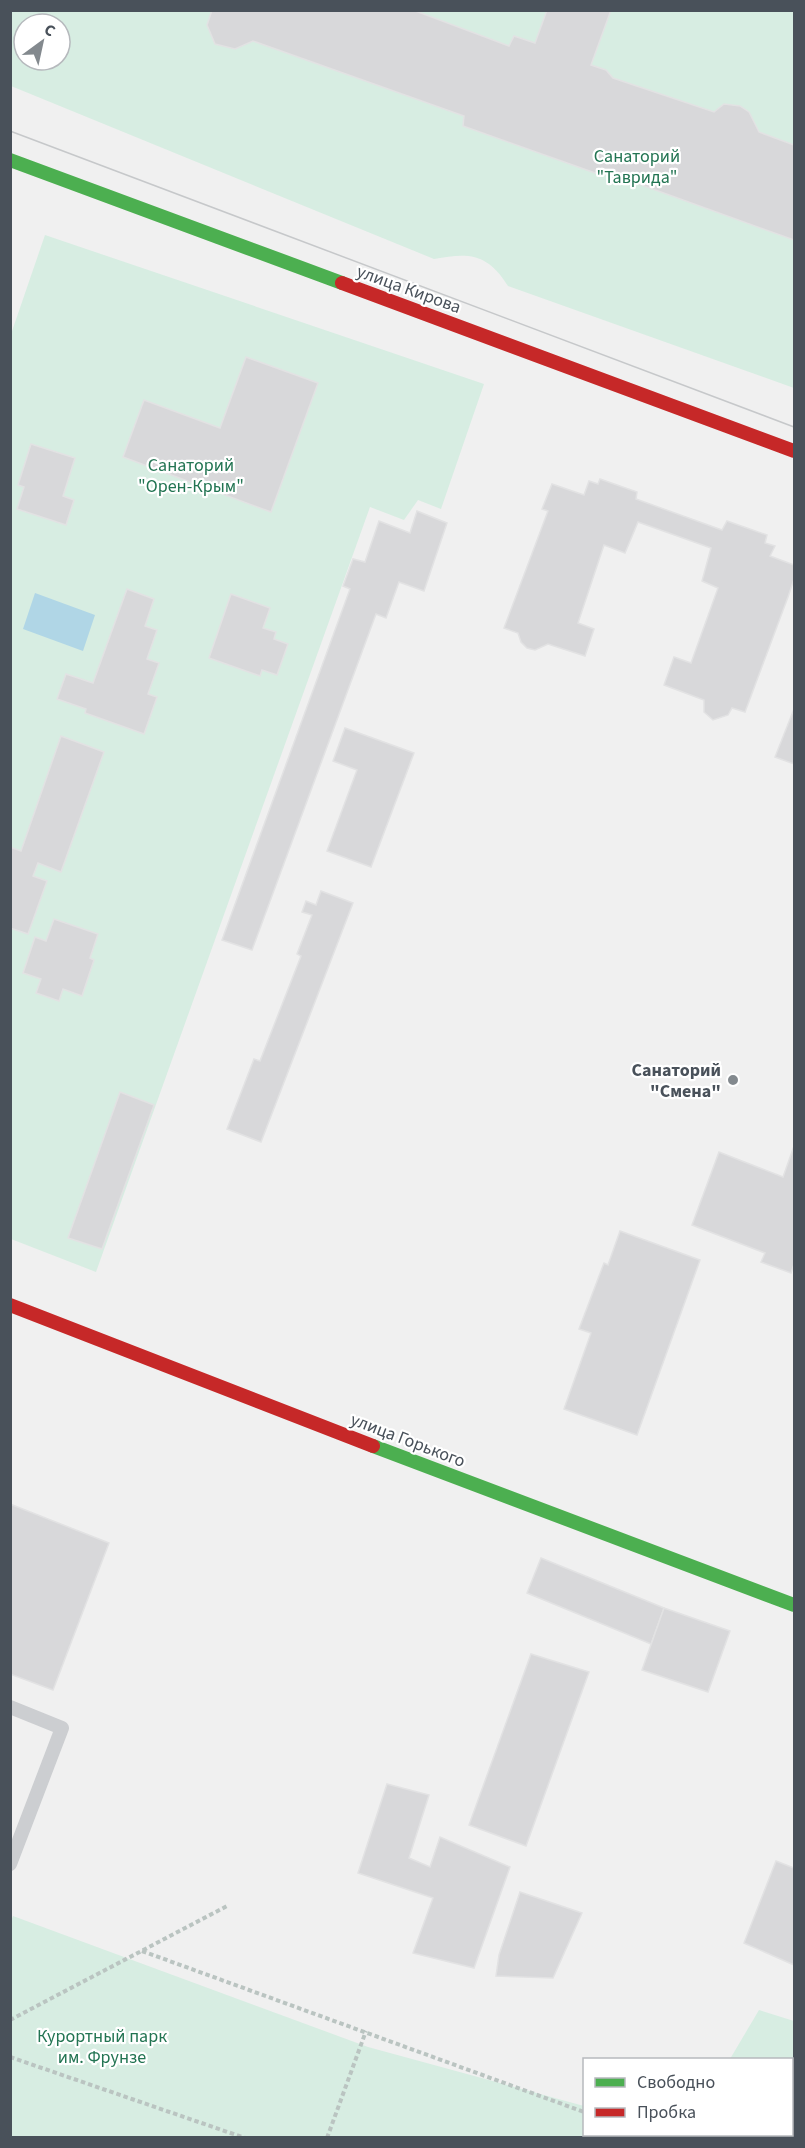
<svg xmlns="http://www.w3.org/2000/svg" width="805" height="2148" font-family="'Source Sans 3',sans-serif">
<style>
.green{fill:#d7ede2;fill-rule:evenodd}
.water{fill:#b0d6e6}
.building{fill:#d8d8da;stroke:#e2e2e3;stroke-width:1.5}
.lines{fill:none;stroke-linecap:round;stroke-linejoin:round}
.path{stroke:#bac4c1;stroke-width:4;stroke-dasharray:4.5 3;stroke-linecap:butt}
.lane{stroke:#ccced1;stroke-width:14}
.street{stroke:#ccced1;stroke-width:27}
.fast{stroke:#4caf50;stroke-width:14}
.jam{stroke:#c62828;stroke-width:14}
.tram{stroke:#c6c8ca;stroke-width:1.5}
.poi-dot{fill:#83898e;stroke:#fff;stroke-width:2}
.labels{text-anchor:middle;stroke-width:4.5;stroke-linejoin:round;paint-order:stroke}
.park-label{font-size:18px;fill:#227452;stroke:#fff}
.street-label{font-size:18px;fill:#49515a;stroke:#fff}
.poi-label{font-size:18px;font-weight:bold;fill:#49515a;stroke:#fff;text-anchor:end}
</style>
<rect width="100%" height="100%" fill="#f0f0f0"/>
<g class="green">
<path d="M10,11H794V388L508,286C488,254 470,252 434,259L11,86ZM24,24H60V60H24Z"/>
<path d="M45,235L484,384L441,509L418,500L404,520L370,507L96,1272L11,1239L10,337Z"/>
<path d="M13,1916L368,2047L584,2106V2134H792V2060L730,2059L759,2010L794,2021V2137L11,2138L10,1923Z"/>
</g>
<path class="water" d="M35,593L95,615L83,651L23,629Z"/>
<g class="building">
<path d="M212,10H413L509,46L514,36L535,43L547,10H611L591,65L606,70L613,78L714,112L724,104L740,106L749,112L759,132L794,145V240L600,170L598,174L463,126L464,116L253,41L235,49L215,44L207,25Z"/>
<path d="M246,357L318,383L271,512L123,457L144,400L220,428Z"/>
<path d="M31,444L75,458L63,496L74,500L66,525L17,509L24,487L18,485Z"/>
<path d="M600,479L637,492L636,499L722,530L727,521L767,535L765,543L775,546L770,556L794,565V579L788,597L745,712L732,708L728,715L713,720L704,712V700L664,685L674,657L691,663L718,588L702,581L711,548L638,522L625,553L604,545L578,623L594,629L585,656L548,644L535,650L527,648L521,642L518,633L504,628L548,511L542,509L552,484L584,495L589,481L598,484Z"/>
<path d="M417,511L447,523L424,591L399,582L386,618L376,614L252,950L222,940L350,589L343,586L353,559L365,562L379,521L410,533Z"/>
<path d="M127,589L154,599L145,626L157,630L147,659L159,663L148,694L157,697L144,734L85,713L86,709L57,699L66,674L93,683Z"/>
<path d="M231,594L270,608L263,628L276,632L274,639L288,644L277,675L262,670L260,676L209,658Z"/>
<path d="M794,709V764L775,757Z"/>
<path d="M345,728L414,753L371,867L327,851L357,770L333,761Z"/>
<path d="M61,736L104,752L61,872L38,863L33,876L47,881L28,934L10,928V847L21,851Z"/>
<path d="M321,891L353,903L261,1142L227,1129L254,1059L260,1061L301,956L297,954L312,915L302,912L306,901L316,905Z"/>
<path d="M54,919L98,934L90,958L94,960L82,996L63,989L59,1001L36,993L41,979L23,973L35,937L46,941Z"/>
<path d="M120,1092L154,1105L102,1249L68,1238Z"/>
<path d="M794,1146V1264L791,1273L761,1262L765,1253L692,1225L719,1152L783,1177Z"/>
<path d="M620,1231L700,1260L637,1435L564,1409L591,1333L579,1329L604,1263L608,1265Z"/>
<path d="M10,1504L109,1543L53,1690L10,1674Z"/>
<path d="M541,1558L664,1608L651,1644L527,1593Z"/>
<path d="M664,1608L730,1631L708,1692L642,1670Z"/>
<path d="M531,1654L589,1672L526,1846L469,1825Z"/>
<path d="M387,1784L429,1795L409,1858L430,1867L440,1837L510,1867L474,1968L413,1953L433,1898L358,1873Z"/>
<path d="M776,1861L794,1868V1965L744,1943Z"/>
<path d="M520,1892L582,1913L553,1978L496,1976L499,1955Z"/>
</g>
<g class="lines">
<g class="path">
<path d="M142,1951L584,2112"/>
<path d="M10,2020L229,1905"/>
<path d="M10,2057L245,2138"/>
<path d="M646,2134L654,2138"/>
<path d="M327,2138L366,2031"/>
</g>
<path class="lane" d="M10,1707L62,1728L10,1864"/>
<g class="street">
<path d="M792,2107L794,2105"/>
<path d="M734,2138L740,2134"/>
</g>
<g class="fast">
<path d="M10,160L342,283"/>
<path d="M373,1446L794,1605"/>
</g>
<g class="jam">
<path d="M342,283L794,451"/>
<path d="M10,1305L373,1446"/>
</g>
<path class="tram" d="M10,131L794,427"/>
</g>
<circle class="poi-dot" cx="733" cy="1080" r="6"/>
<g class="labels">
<g class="park-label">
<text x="637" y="162">Санаторий<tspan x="637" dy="21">"Таврида"</tspan></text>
<text x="191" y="471">Санаторий<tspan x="191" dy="21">"Орен-Крым"</tspan></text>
<text x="102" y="2042">Курортный парк<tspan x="102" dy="21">им. Фрунзе</tspan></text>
</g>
<g class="street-label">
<text transform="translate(409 289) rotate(20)" y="6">улица Кирова</text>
<text transform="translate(408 1440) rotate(21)" y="6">улица Горького</text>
</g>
<g class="poi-label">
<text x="721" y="1076">Санаторий<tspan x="721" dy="21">"Смена"</tspan></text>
</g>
</g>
<rect width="805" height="2148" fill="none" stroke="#49515a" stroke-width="24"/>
<rect x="583" y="2058" width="210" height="78" fill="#ffffff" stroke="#b6b9bd" stroke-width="1.5"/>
<rect x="595" y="2078" width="30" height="9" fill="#4caf50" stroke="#b6b9bd" stroke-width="1.5"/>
<text x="637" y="2088" font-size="18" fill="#49515a">Свободно</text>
<rect x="595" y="2108" width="30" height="9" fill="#c62828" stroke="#b6b9bd" stroke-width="1.5"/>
<text x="637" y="2118" font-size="18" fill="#49515a">Пробка</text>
<g transform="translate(42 42) rotate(33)"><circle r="28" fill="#ffffff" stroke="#b6b9bd" stroke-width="1.5"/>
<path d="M0-4.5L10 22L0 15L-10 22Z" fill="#83898e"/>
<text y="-9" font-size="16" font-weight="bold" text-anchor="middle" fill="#49515a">С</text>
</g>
</svg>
